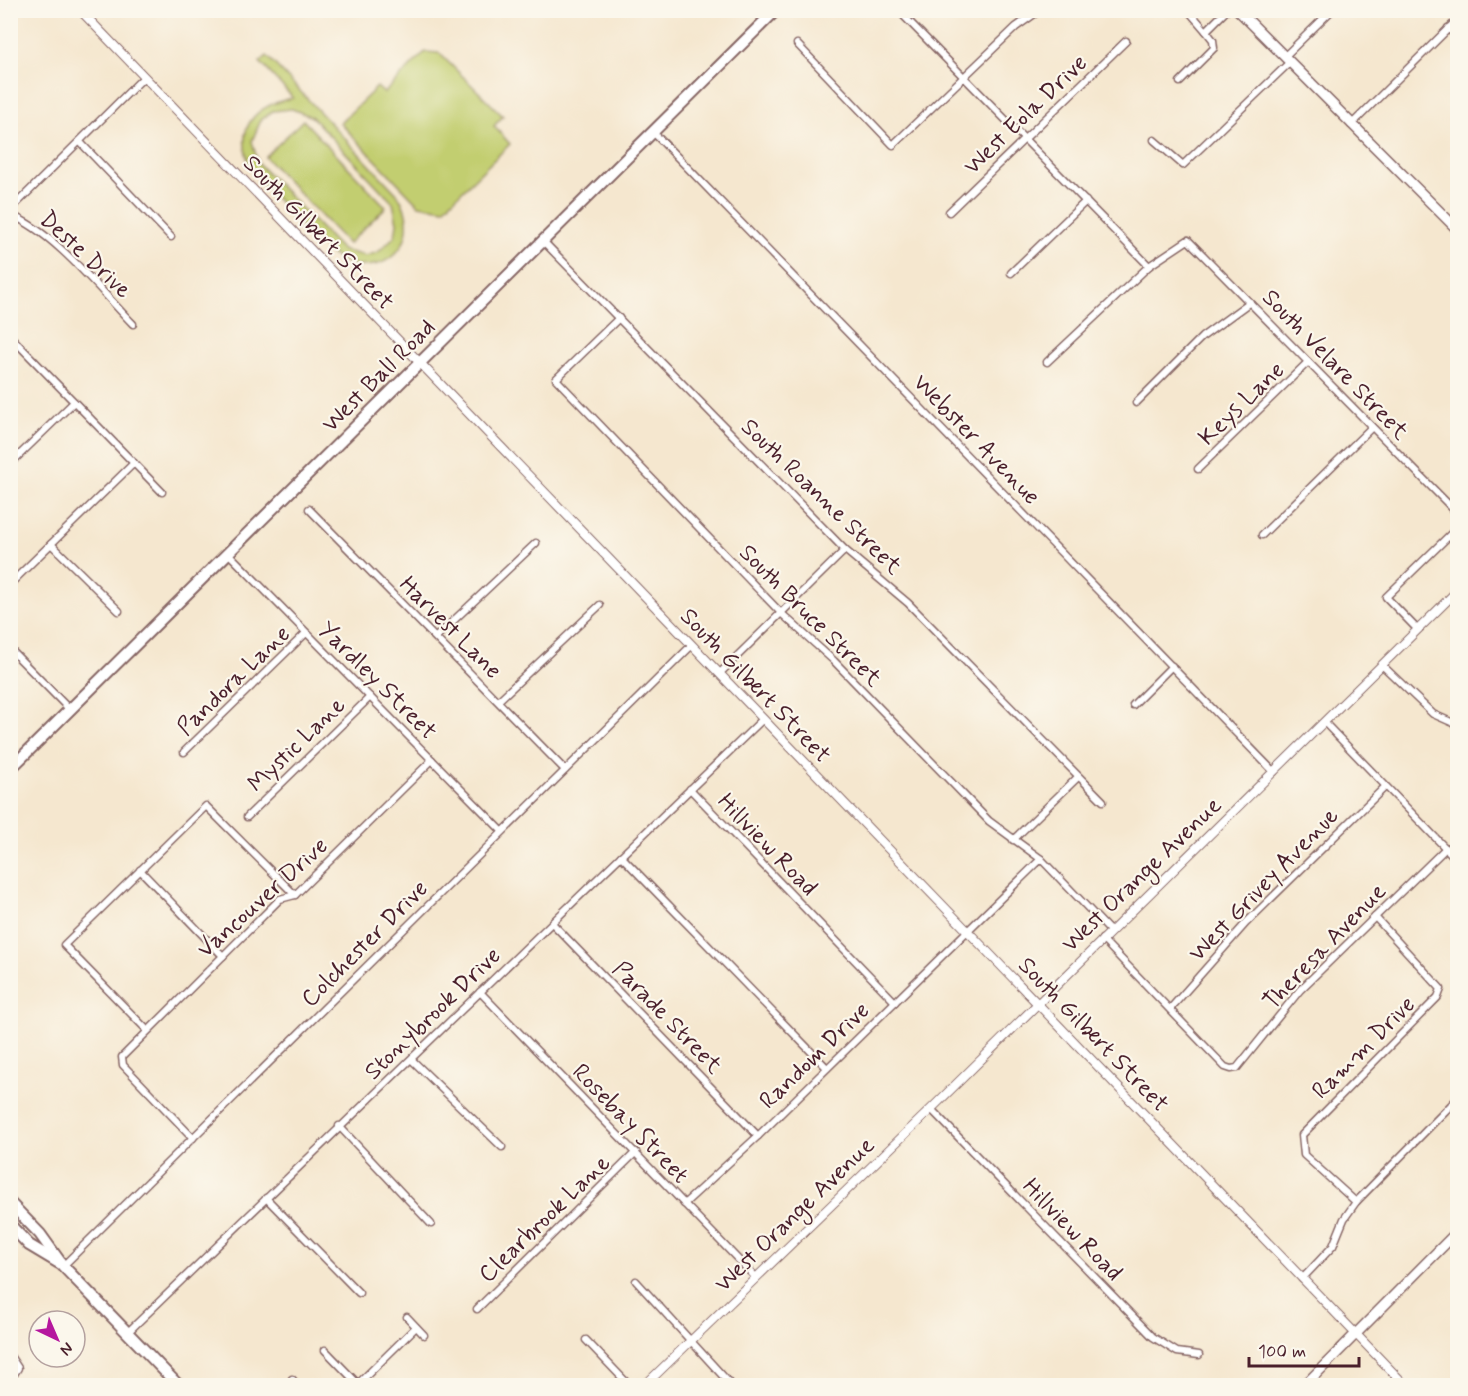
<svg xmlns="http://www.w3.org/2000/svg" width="1468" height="1396" font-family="Mynerve,sans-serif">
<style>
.green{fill:#c2ce70;stroke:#86764e;stroke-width:1.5;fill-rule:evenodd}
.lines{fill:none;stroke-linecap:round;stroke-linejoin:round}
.minor-casing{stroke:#866564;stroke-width:9}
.tertiary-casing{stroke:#866564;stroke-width:10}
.secondary-casing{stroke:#866564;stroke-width:12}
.primary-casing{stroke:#866564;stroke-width:14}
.minor{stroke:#fff;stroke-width:6}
.tertiary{stroke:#fff;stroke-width:8}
.secondary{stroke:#fff;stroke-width:9}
.primary{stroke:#fff;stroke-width:10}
.labels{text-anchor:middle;stroke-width:4.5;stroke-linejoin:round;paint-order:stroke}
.street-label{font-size:24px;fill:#4a1f2b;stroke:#fbf7ec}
</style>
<rect width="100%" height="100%" fill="#fbf7ec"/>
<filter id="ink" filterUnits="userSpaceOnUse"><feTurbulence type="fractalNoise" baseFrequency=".0167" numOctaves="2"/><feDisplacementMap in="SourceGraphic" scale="12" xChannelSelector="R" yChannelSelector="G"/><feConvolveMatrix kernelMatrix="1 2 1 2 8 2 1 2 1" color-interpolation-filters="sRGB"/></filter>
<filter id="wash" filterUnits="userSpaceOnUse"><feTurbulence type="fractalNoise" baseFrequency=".008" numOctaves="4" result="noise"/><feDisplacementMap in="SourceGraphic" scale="24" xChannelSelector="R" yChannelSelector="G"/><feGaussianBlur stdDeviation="1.35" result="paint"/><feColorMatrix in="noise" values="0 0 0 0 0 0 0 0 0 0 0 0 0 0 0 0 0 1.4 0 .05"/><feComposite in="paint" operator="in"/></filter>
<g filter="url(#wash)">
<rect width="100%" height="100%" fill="#f5e7cf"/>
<g class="green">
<path d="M425,52L439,53L503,116L494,126L510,144L444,209L419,205L340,123L377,87L384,93Z"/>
<path d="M267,56L398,195C427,241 383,283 339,259C324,252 263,185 251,169C234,129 252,106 293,98L260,62ZM292,109L312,117L393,203L397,223L395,236L378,252L366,256L342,250L258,163L252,141L261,120L273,111Z"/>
<path d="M303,120L386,207L348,244L265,157Z"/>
</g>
</g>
<g filter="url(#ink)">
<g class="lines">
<g class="minor-casing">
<g id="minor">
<path d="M898,10L1149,266"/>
<path d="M1188,10L1206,31"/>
<path d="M1448,28L1458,38"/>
<path d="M797,44L893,145L1016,27L1040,10"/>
<path d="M1284,57L1332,10"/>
<path d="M1180,82L1214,48L1213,40L1206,31L1227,10"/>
<path d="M1351,125L1458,19"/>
<path d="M653,132L1274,772"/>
<path d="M1154,140L1183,165L1289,63"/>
<path d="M80,142L171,237"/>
<path d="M10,210L143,78"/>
<path d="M949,212L1126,41"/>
<path d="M10,215C52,230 101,291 133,324"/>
<path d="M543,241L845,550L908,603L1103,801"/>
<path d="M1011,273L1086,201"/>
<path d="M619,318L556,379L781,613L834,661L989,821L1041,859L1110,931"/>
<path d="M10,336L162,492"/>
<path d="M1047,362L1149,266L1188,240L1458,514"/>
<path d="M1136,403L1202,337L1250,302"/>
<path d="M10,464L74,402"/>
<path d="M1198,469L1308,362"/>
<path d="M309,509L565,770"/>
<path d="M1262,535L1372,427"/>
<path d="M51,544L119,611"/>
<path d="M228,553L502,831"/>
<path d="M10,584L134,463"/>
<path d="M1417,629L1386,597L1458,527"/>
<path d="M436,637L536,543"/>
<path d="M10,649L70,710"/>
<path d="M1382,665L1433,714L1458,725"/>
<path d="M719,674L845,550"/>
<path d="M498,701L600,605"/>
<path d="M1133,705L1172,666"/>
<path d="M1324,722L1458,861"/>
<path d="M184,752L306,633"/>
<path d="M690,789L895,1002"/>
<path d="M247,817L370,697"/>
<path d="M1013,840L1078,777"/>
<path d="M621,856L827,1068"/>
<path d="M140,870L223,956"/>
<path d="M552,923L758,1136"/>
<path d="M1102,939L1225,1067L1231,1069L1237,1068L1300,990L1446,848"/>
<path d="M480,992L756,1278"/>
<path d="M1170,1009L1246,923L1385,787"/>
<path d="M147,1030L64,945L206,806L295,895"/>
<path d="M412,1060L502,1147"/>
<path d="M931,1109L1153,1337L1177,1352L1199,1355"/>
<path d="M339,1126L431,1224"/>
<path d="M193,1138L123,1065L122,1057L280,899L295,895L432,760"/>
<path d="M266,1198L359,1293"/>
<path d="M1356,1202L1304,1155L1302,1135L1438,997L1441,989L1375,917"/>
<path d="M684,1204L758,1136L1041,859"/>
<path d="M63,1266L691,646"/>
<path d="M1302,1279L1333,1246L1344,1219L1356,1202L1458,1098"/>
<path d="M636,1281L732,1386"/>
<path d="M477,1309L636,1152"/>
<path d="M407,1317L424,1335"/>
<path d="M127,1333L763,719"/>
<path d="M586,1340L630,1386"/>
<path d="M325,1350L358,1384"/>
<path d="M10,1356L18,1368L10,1380"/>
<path d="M292,1379L298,1386"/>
<path d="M522,1385V1386"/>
<path d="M356,1386L416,1327"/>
</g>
</g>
<g class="tertiary-casing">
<g id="tertiary">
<path d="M80,10L1406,1386"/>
<path d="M644,1386L931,1109L1458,590"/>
</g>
</g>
<g class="secondary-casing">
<g id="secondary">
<path d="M1238,10L1458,230"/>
<path d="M1304,1386L1458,1231"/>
</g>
</g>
<g class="primary-casing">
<g id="primary">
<path d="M10,769L776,10"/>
<path d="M10,1203L40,1234L63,1266L179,1386"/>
<path d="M10,1225L29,1245L59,1263"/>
</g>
</g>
<use href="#minor" class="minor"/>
<use href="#tertiary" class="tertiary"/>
<use href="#secondary" class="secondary"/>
<use href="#primary" class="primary"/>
</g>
</g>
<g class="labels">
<g class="street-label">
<text transform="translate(1025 114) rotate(-44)" y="8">West Eola Drive</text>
<text transform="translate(319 232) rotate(46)" y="8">South Gilbert Street</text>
<text transform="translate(86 254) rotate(43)" y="8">Deste Drive</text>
<text transform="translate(1336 364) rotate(46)" y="8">South Velare Street</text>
<text transform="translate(378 375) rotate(-45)" y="8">West Ball Road</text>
<text transform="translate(1241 403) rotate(-44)" y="8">Keys Lane</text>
<text transform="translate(977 439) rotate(46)" y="8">Webster Avenue</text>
<text transform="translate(822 496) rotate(44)" y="8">South Roanne Street</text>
<text transform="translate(811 615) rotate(45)" y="8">South Bruce Street</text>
<text transform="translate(451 627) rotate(45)" y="8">Harvest Lane</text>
<text transform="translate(233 680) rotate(-44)" y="8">Pandora Lane</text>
<text transform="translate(378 680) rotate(45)" y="8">Yardley Street</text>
<text transform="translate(756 685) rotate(46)" y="8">South Gilbert Street</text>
<text transform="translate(296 744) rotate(-44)" y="8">Mystic Lane</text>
<text transform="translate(768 844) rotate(46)" y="8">Hillview Road</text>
<text transform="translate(1141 874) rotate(-44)" y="8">West Orange Avenue</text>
<text transform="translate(1263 884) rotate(-46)" y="8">West Grivey Avenue</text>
<text transform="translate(262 897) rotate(-42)" y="8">Vancouver Drive</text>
<text transform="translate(364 943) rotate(-45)" y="8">Colchester Drive</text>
<text transform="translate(1324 946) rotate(-46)" y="8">Theresa Avenue</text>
<text transform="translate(432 1013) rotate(-44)" y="8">Stonybrook Drive</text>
<text transform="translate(668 1017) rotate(46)" y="8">Parade Street</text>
<text transform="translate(1094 1034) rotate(46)" y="8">South Gilbert Street</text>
<text transform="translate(1363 1047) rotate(-45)" y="8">Ramm Drive</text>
<text transform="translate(814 1055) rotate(-44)" y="8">Random Drive</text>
<text transform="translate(631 1123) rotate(46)" y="8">Rosebay Street</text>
<text transform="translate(794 1214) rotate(-44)" y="8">West Orange Avenue</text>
<text transform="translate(544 1218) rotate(-44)" y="8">Clearbrook Lane</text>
<text transform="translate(1073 1229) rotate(46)" y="8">Hillview Road</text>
</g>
</g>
<rect width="1468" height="1396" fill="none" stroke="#fbf7ec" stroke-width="36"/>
<g transform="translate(57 1339) rotate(136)"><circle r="28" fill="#fbf7ec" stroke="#b4a19f" stroke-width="1.5"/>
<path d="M0-4.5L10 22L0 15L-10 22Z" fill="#b5179e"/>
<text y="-9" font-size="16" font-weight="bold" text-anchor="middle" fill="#4a1f2b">N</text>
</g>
<path d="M1249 1357v9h110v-9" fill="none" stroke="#4a1f2b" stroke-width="3"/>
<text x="1258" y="1357" font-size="18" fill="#4a1f2b" stroke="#fbf7ec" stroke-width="4.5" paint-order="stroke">100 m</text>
</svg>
